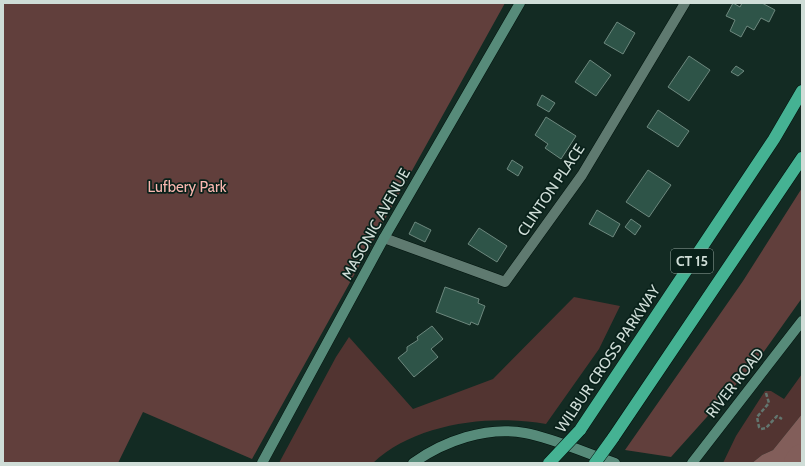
<svg xmlns="http://www.w3.org/2000/svg" width="805" height="466" font-family="Cabin,sans-serif">
<style>
.green{fill:#523431}
.forest{fill:#613f3c}
.water{fill:#825e5a}
.lines{fill:none;stroke-linecap:round;stroke-linejoin:round}
.river{stroke:#825e5a;stroke-width:30}
.building{fill:#2e5448;stroke:#6d887e}
.minor-casing{stroke:#00130d;stroke-width:11}
.secondary-casing{stroke:#00130d;stroke-width:11}
.motorway-casing{stroke:#00130d;stroke-width:13}
.path{stroke:#62766f;stroke-width:2.5;stroke-dasharray:4 2;stroke-linecap:butt}
.minor{stroke:#5f7a70;stroke-width:10}
.secondary{stroke:#578b7a;stroke-width:10}
.motorway{stroke:#45b293;stroke-width:12}
.motorway-bridge-casing{stroke:#00130d;stroke-width:13;stroke-linecap:butt}
.motorway-bridge{stroke:#45b293;stroke-width:12}
.labels{text-anchor:middle;stroke-width:3.5;stroke-linejoin:round;paint-order:stroke}
.shield{fill:#09211a;stroke:#94a59e;stroke-width:1}
.shield-label{font-size:14px;font-weight:bold;fill:#cfddd7}
.park-label{font-size:15px;fill:#f9b7b0;stroke:#09211a}
.street-label{font-size:15px;fill:#cfddd7;stroke:#09211a}
</style>
<rect width="100%" height="100%" fill="#132b23"/>
<g class="green">
<path d="M574,297L620,306L599,349L546,424C491,414 415,423 373,463H279L336,357L349,337L413,409L493,379Z"/>
<path d="M802,374V414L773,450L762,455L752,463H723L736,436L765,391H771L784,399Z"/>
</g>
<g class="forest">
<path d="M3,3H505L252,459L143,412L118,463H3Z"/>
<path d="M802,188V298L758,360L671,457L625,450L743,281Z"/>
</g>
<path class="water" d="M802,414V463L795,458L800,463H752L762,455L773,450Z"/>
<g class="lines">
<path class="river" d="M799,463L802,459"/>
</g>
<g class="building">
<path d="M733,3L740,7L742,3H762L775,10L769,22L761,18L754,30L747,26L741,37L730,31L735,20L726,16Z"/>
<path d="M617,22L635,33L623,54L604,43Z"/>
<path d="M689,56L710,70L689,101L668,87Z"/>
<path d="M590,60L611,75L596,96L575,82Z"/>
<path d="M736,66L744,71L738,76L731,72Z"/>
<path d="M542,95L555,103L549,112L537,105Z"/>
<path d="M658,110L689,131L678,147L647,127Z"/>
<path d="M546,117L576,136L561,159L545,148L548,144L535,135Z"/>
<path d="M512,160L523,167L518,176L507,169Z"/>
<path d="M648,170L671,185L649,217L626,202Z"/>
<path d="M597,210L620,224L613,237L589,224Z"/>
<path d="M631,219L641,226L635,235L625,227Z"/>
<path d="M415,222L431,230L425,242L409,234Z"/>
<path d="M479,228L507,246L497,262L468,244Z"/>
<path d="M445,287L479,299L478,303L485,306L478,325L471,322L470,325L436,312Z"/>
<path d="M432,326L443,339L431,349L438,357L414,377L398,358L407,351V347L418,340L417,337Z"/>
</g>
<g class="lines">
<g class="minor-casing">
<path id="minor" d="M384,238L505,282L582,175L685,3"/>
</g>
<g class="secondary-casing">
<g id="secondary">
<path d="M262,463L384,238L520,3"/>
<path d="M413,463C444,441 486,426 525,433C553,438 588,454 615,463"/>
<path d="M692,463L802,321"/>
</g>
</g>
<g class="motorway-casing">
<g id="motorway">
<path d="M580,430L774,139L802,91"/>
<path d="M613,438L802,158"/>
</g>
</g>
<path class="path" d="M766,393L769,403L757,417L759,427L761,429L766,428L777,416L782,419"/>
<use href="#minor" class="minor"/>
<use href="#secondary" class="secondary"/>
<use href="#motorway" class="motorway"/>
<g class="motorway-bridge-casing">
<g id="motorway-bridge">
<path d="M549,463L580,430"/>
<path d="M595,463L613,438"/>
</g>
</g>
<use href="#motorway-bridge" class="motorway-bridge"/>
</g>
<g class="labels">
<rect class="shield" x="671" y="249" width="42" height="24" rx="3"/>
<g class="shield-label">
<text x="692" y="266">CT 15</text>
</g>
<g class="park-label">
<text x="187" y="192">Lufbery Park</text>
</g>
<g class="street-label">
<text transform="translate(551 190) rotate(-56)" y="5">CLINTON PLACE</text>
<text transform="translate(376 224) rotate(-61)" y="5">MASONIC AVENUE</text>
<text transform="translate(608 359) rotate(-56)" y="5">WILBUR CROSS PARKWAY</text>
<text transform="translate(735 383) rotate(-52)" y="5">RIVER ROAD</text>
</g>
</g>
<rect width="805" height="466" fill="none" stroke="#cfddd7" stroke-width="8"/>
</svg>
